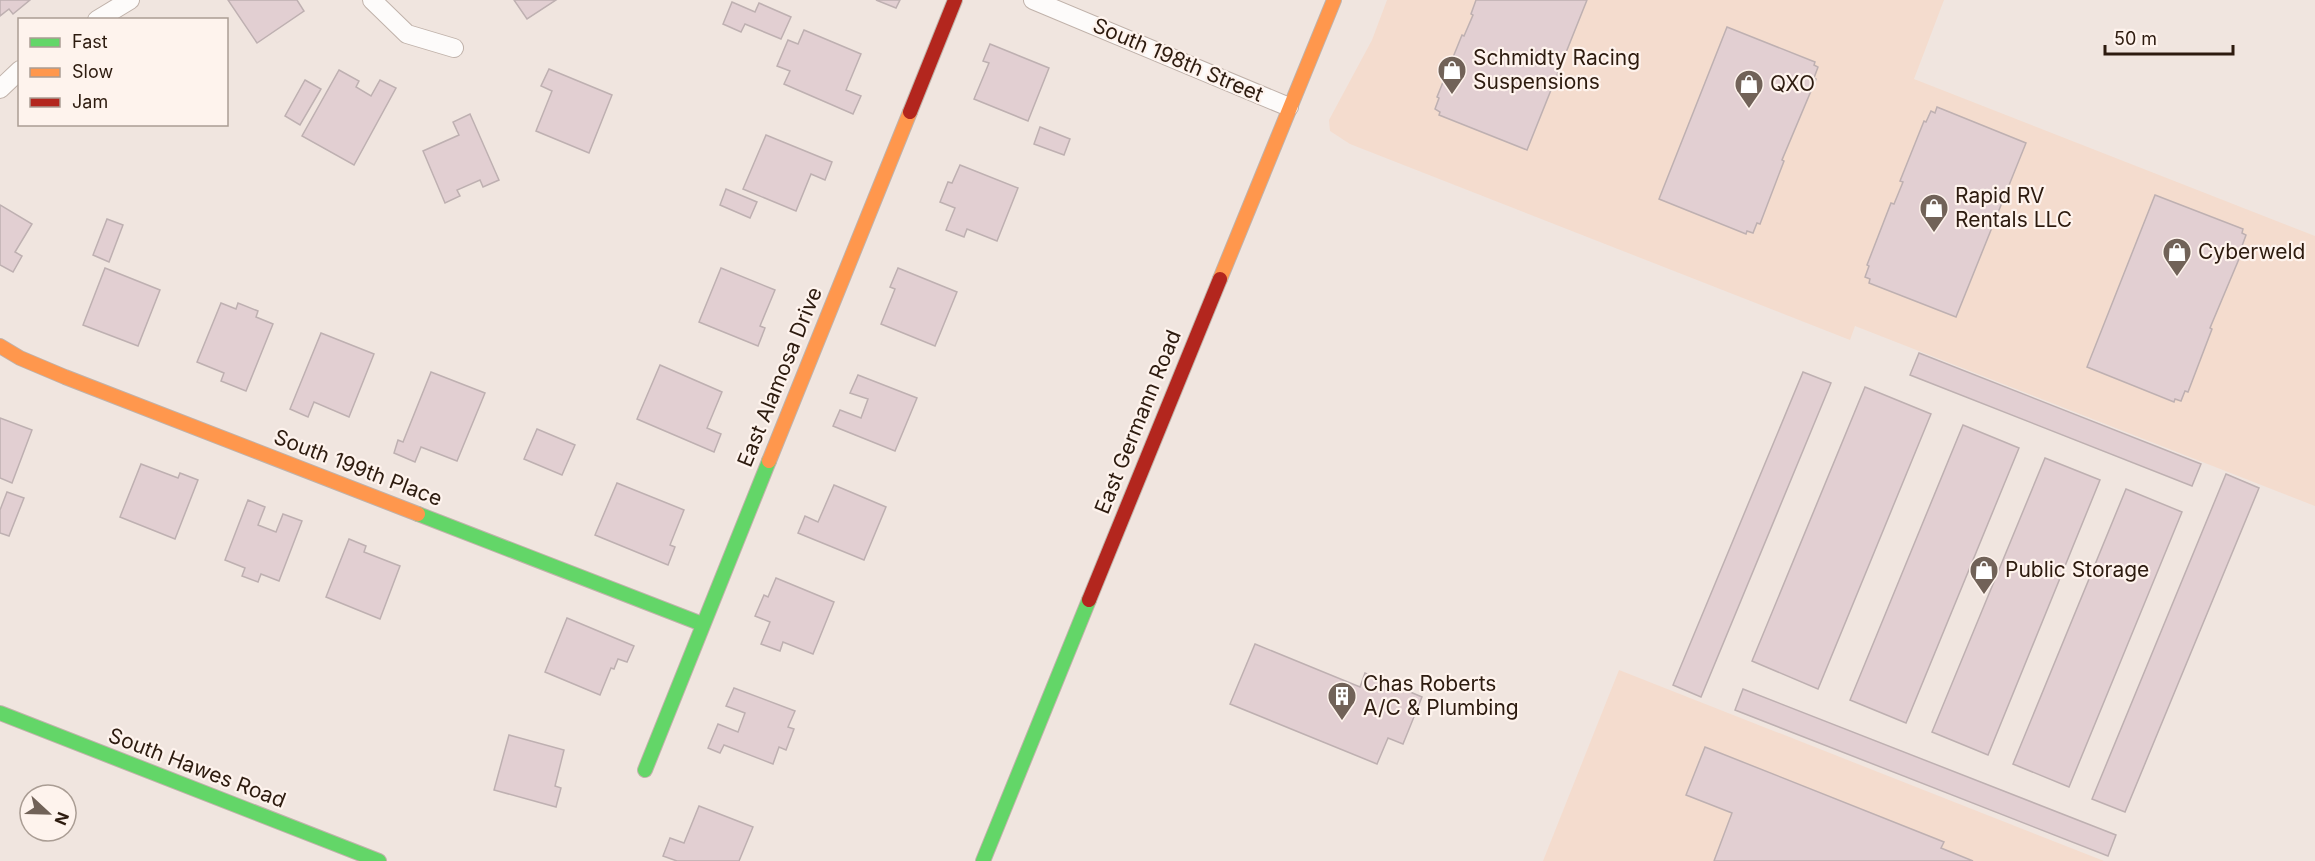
<svg xmlns="http://www.w3.org/2000/svg" width="2315" height="861" font-family="Inter,sans-serif">
<style>
.built{fill:#f4dcce}
.building{fill:#e2cfd2;stroke:#beb0b1;stroke-width:1.5}
.lines{fill:none;stroke-linecap:round;stroke-linejoin:round}
.street-casing{stroke:#c0b2aa;stroke-width:20}
.fast-casing{stroke:#c0b2aa;stroke-width:16}
.slow-casing{stroke:#c0b2aa;stroke-width:16}
.jam-casing{stroke:#c0b2aa;stroke-width:16}
.street{stroke:#fdfbfa;stroke-width:18}
.fast{stroke:#63d668;stroke-width:14}
.slow{stroke:#ff974d;stroke-width:14}
.jam{stroke:#b3261e;stroke-width:14}
.labels{text-anchor:middle;stroke-width:4.5;stroke-linejoin:round;paint-order:stroke}
.poi-label{font-size:21px;fill:#2d1b0f;stroke:#fef3ed;text-anchor:start}
.street-label{font-size:21px;fill:#2d1b0f;stroke:#fef3ed}
</style>
<rect width="100%" height="100%" fill="#f0e5df"/>
<g class="built">
<path d="M1387,0H1944L1914,79L2315,236V506L1855,326L1850,340L1350,144L1330,131L1329,120L1372,40Z"/>
<path d="M1619,670L2104,861H1543Z"/>
</g>
<g class="building">
<path d="M0,0H30L13,14L9,9L0,16Z"/>
<path d="M228,0H297L304,11L257,43Z"/>
<path d="M514,0H556L527,19Z"/>
<path d="M876,0H900L896,8Z"/>
<path d="M1476,0H1587L1527,150L1439,115L1440,112L1435,109L1439,98L1437,97L1462,35L1464,36L1473,15L1471,14Z"/>
<path d="M732,2L755,12L759,3L791,17L781,39L745,24L741,32L723,24Z"/>
<path d="M1727,27L1815,62L1814,65L1818,67L1814,78L1816,79L1782,160L1784,161L1760,224L1757,223L1753,233L1747,231L1746,234L1659,199Z"/>
<path d="M804,30L861,54L846,90L861,96L853,114L784,84L790,71L777,66L788,40L798,44Z"/>
<path d="M990,44L1049,68L1028,121L974,99L989,63L983,61Z"/>
<path d="M549,69L612,95L589,153L536,131L552,91L541,86Z"/>
<path d="M339,70L359,81L356,87L371,96L380,80L396,88L354,165L302,136Z"/>
<path d="M305,80L321,89L300,125L285,116Z"/>
<path d="M1937,107L2026,143L1956,317L1869,283L1870,279L1865,277L1869,266L1867,265L1891,203L1894,204L1903,182L1900,181L1924,121L1926,122L1931,111L1935,113Z"/>
<path d="M470,114L499,180L483,187L480,180L457,190L460,196L445,203L423,151L459,135L453,122Z"/>
<path d="M1040,127L1070,139L1064,155L1034,144Z"/>
<path d="M766,135L832,162L825,180L811,174L796,211L743,189Z"/>
<path d="M960,165L1018,188L997,241L967,229L964,237L946,230L955,208L940,202L948,182L952,183Z"/>
<path d="M726,189L757,202L750,218L720,205Z"/>
<path d="M2155,195L2243,229L2242,233L2246,235L2242,246L2244,247L2210,328L2212,329L2188,392L2185,391L2181,401L2175,399L2174,402L2087,367Z"/>
<path d="M0,205L32,224L15,252L22,256L13,272L0,265Z"/>
<path d="M107,219L123,225L109,262L93,255Z"/>
<path d="M105,268L160,290L138,346L83,325Z"/>
<path d="M721,268L775,290L760,326L765,328L758,346L699,322Z"/>
<path d="M898,268L957,292L935,346L881,324L895,289L890,287Z"/>
<path d="M221,303L236,309L238,303L258,311L256,317L273,324L246,391L221,381L224,373L197,362Z"/>
<path d="M321,333L374,354L349,417L314,402L308,417L290,409Z"/>
<path d="M1919,353L2201,464L2192,486L1910,375Z"/>
<path d="M660,365L722,392L707,428L721,434L714,452L637,419Z"/>
<path d="M431,372L485,393L457,461L421,447L415,462L394,453L398,440L403,442Z"/>
<path d="M1803,372L1831,383L1701,697L1673,685Z"/>
<path d="M858,375L917,398L895,451L833,426L840,410L861,418L868,399L850,393Z"/>
<path d="M1865,387L1931,414L1818,689L1752,661Z"/>
<path d="M0,418L32,430L12,483L0,478Z"/>
<path d="M1963,425L2019,448L1906,723L1850,700Z"/>
<path d="M537,429L575,445L562,475L524,459Z"/>
<path d="M2045,458L2100,480L1988,755L1932,732Z"/>
<path d="M141,464L178,478L180,473L198,480L175,539L120,517Z"/>
<path d="M2226,474L2259,488L2125,812L2092,799Z"/>
<path d="M617,483L684,510L670,545L675,547L668,565L595,535Z"/>
<path d="M834,485L886,507L864,560L798,533L805,516L818,522Z"/>
<path d="M2126,489L2182,512L2069,787L2013,764Z"/>
<path d="M7,492L24,498L9,536L0,533V510Z"/>
<path d="M248,500L265,507L258,525L276,532L283,514L302,521L279,581L261,574L258,582L242,576L245,568L225,560Z"/>
<path d="M349,539L366,546L364,552L400,566L380,619L326,597Z"/>
<path d="M776,578L834,602L813,654L783,642L780,651L761,644L770,622L755,616L764,595L768,597Z"/>
<path d="M567,618L634,646L627,662L618,659L614,669L611,668L600,695L545,672Z"/>
<path d="M1255,644L1360,687L1365,673L1422,697L1403,744L1388,738L1377,764L1230,704Z"/>
<path d="M734,688L795,711L788,727L794,729L786,750L779,747L773,764L724,745L720,753L708,748L718,724L738,732L745,713L726,706Z"/>
<path d="M1743,689L2116,835L2108,856L1735,710Z"/>
<path d="M509,735L564,750L555,786L561,788L556,807L494,790Z"/>
<path d="M1705,747L1944,842L1941,848L1973,861H1714L1732,813L1686,795Z"/>
<path d="M699,806L753,827L739,861H677L663,856L670,838L684,843Z"/>
</g>
<g class="lines">
<g class="street-casing">
<g id="street">
<path d="M372,0L407,34L454,48"/>
<path d="M1033,0L1289,107"/>
<path d="M97,20L130,0"/>
<path d="M0,89L20,70"/>
</g>
</g>
<g class="fast-casing">
<g id="fast">
<path d="M418,514L702,624"/>
<path d="M0,713L379,861"/>
<path d="M645,770L769,461"/>
<path d="M983,861L1089,600"/>
</g>
</g>
<g class="slow-casing">
<g id="slow">
<path d="M1220,279L1334,0"/>
<path d="M0,346L20,358L65,377L418,514"/>
<path d="M769,461L910,112"/>
</g>
</g>
<g class="jam-casing">
<g id="jam">
<path d="M910,112L955,0"/>
<path d="M1089,600L1220,279"/>
</g>
</g>
<use href="#street" class="street"/>
<use href="#fast" class="fast"/>
<use href="#slow" class="slow"/>
<use href="#jam" class="jam"/>
</g>
<defs>
<g id="shop-pin" transform="scale(1.5)"><path d="M0 17L-7.5 6A9.5 9.5 0 1 1 7.5 6Z" fill="#716258" stroke="#fef3ed"/><path d="M-5-2.5h2.3a2.7 3.5 0 0 1 5.4 0H5L5.5 6h-11ZM-1.5-2.5h3a1.5 2.3 0 0 0-3 0Z" fill="#fff"/></g>
<g id="building-pin" transform="scale(1.5)"><path d="M0 17L-7.5 6A9.5 9.5 0 1 1 7.5 6Z" fill="#716258" stroke="#fef3ed"/><path d="M-4-6H4V6H1V3H-1V6H-4ZM-2.5-4.3h1.7v1.8h-1.7ZM.8-4.3h1.7v1.8H.8ZM-2.5-1h1.7V.8h-1.7ZM.8-1h1.7V.8H.8Z" fill="#fff"/></g>
</defs>
<g fill-rule="evenodd">
<use href="#shop-pin" x="1452" y="70"/>
<use href="#shop-pin" x="1749" y="84"/>
<use href="#shop-pin" x="1934" y="208"/>
<use href="#shop-pin" x="2177" y="252"/>
<use href="#shop-pin" x="1984" y="570"/>
<use href="#building-pin" x="1342" y="696"/>
</g>
<g class="labels">
<g class="poi-label">
<text x="1473" y="65">Schmidty Racing<tspan x="1473" dy="24">Suspensions</tspan></text>
<text x="1770" y="91">QXO</text>
<text x="1955" y="203">Rapid RV<tspan x="1955" dy="24">Rentals LLC</tspan></text>
<text x="2198" y="259">Cyberweld</text>
<text x="2005" y="577">Public Storage</text>
<text x="1363" y="691">Chas Roberts<tspan x="1363" dy="24">A/C &amp; Plumbing</tspan></text>
</g>
<g class="street-label">
<text transform="translate(1178 60) rotate(23)" y="7">South 198th Street</text>
<text transform="translate(780 377) rotate(-68)" y="7">East Alamosa Drive</text>
<text transform="translate(1138 422) rotate(-68)" y="7">East Germann Road</text>
<text transform="translate(358 468) rotate(21)" y="7">South 199th Place</text>
<text transform="translate(197 768) rotate(21)" y="7">South Hawes Road</text>
</g>
</g>
<rect x="18" y="18" width="210" height="108" fill="#fef3ed" stroke="#aa9d94" stroke-width="1.5"/>
<rect x="30" y="38" width="30" height="9" fill="#63d668" stroke="#aa9d94" stroke-width="1.5"/>
<text x="72" y="48" font-size="18" fill="#2d1b0f">Fast</text>
<rect x="30" y="68" width="30" height="9" fill="#ff974d" stroke="#aa9d94" stroke-width="1.5"/>
<text x="72" y="78" font-size="18" fill="#2d1b0f">Slow</text>
<rect x="30" y="98" width="30" height="9" fill="#b3261e" stroke="#aa9d94" stroke-width="1.5"/>
<text x="72" y="108" font-size="18" fill="#2d1b0f">Jam</text>
<g transform="translate(48 813) rotate(112)"><circle r="28" fill="#fef3ed" stroke="#aa9d94" stroke-width="1.5"/>
<path d="M0-4.5L10 22L0 15L-10 22Z" fill="#716258"/>
<text y="-9" font-size="16" font-weight="bold" text-anchor="middle" fill="#2d1b0f">N</text>
</g>
<path d="M2105 45v9h128v-9" fill="none" stroke="#2d1b0f" stroke-width="3"/>
<text x="2114" y="45" font-size="18" fill="#2d1b0f" stroke="#fef3ed" stroke-width="4.5" paint-order="stroke">50 m</text>
</svg>
